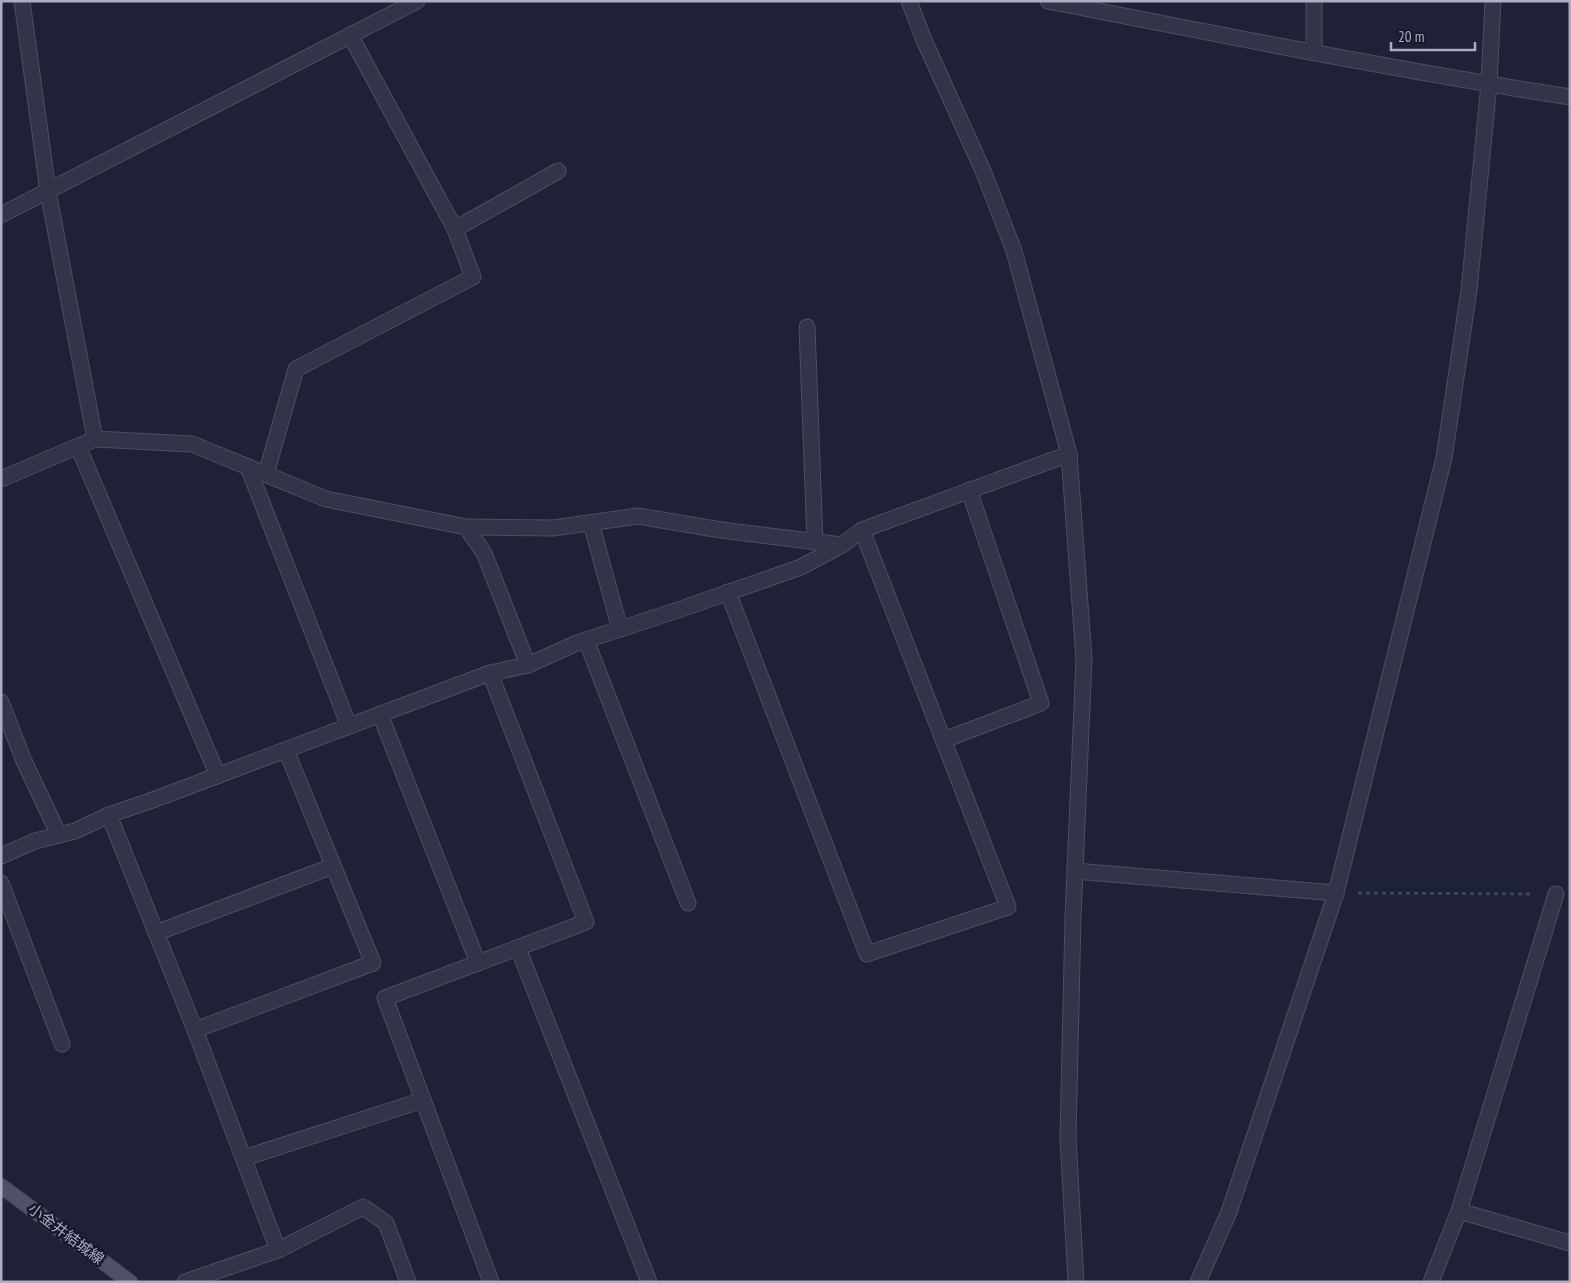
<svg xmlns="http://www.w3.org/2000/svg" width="1571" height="1283" font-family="'PT Sans Narrow','Noto Sans JP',sans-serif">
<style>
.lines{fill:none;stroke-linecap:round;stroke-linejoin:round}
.minor-casing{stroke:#4c4f62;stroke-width:17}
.major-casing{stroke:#383b4d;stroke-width:17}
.path{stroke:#3b4952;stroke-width:3;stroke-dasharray:4 4;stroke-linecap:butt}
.minor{stroke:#323447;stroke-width:15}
.major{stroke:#4f5267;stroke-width:15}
.labels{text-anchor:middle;stroke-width:5;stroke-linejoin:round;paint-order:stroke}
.street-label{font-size:15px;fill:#abadc4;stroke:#171a2b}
</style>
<rect width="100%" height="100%" fill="#1e2137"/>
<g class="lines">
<g class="minor-casing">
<g id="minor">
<path d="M22,1L48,191L95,439"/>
<path d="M909,1L924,40L984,173L1014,251L1069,454L1084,659L1073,917L1068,1138L1076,1282"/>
<path d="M1048,1C1222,35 1395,70 1570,97"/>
<path d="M1314,1V53"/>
<path d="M1,215L417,1"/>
<path d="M455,229L558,171"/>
<path d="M807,327L815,542"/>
<path d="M78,446L218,776"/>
<path d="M248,467L349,726"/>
<path d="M266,474L296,369L473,277L455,229L350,35"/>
<path d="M1,479L95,439L192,444L326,499L466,527L484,553L528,665"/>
<path d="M591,523L620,629"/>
<path d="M466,527L553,528L638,516L721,530L842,545"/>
<path d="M728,592L867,954L1008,907L862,530"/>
<path d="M586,640L688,903"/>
<path d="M490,673L586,922L385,998L491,1282"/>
<path d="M1,702L24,761L59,835"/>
<path d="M380,714L478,963"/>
<path d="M944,740L1041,703L969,490"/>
<path d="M109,815L195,1030"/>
<path d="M1,856L35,841L75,831L109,815L150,801L490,673L528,665L577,643L678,610L801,567L842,545L862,530L1069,454"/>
<path d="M1075,871L1336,893"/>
<path d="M1,883L62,1044"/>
<path d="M156,933L333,866"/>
<path d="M518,948L649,1282"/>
<path d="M244,1158L423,1100"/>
<path d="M1459,1211L1570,1243"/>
<path d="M278,1250L195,1030L373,963L286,750"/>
<path d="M185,1282L278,1250L363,1207L386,1223L408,1282"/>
<path d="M1198,1282L1229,1212L1336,893L1444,458L1469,290L1489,84L1493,1"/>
<path d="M1431,1282L1459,1211L1556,894"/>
</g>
</g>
<g class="major-casing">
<path id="major" d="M1,1186L130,1282"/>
</g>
<path class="path" d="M1358,893L1534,894"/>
<use href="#minor" class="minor"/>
<use href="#major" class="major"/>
</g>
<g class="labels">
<g class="street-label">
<text transform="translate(66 1234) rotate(37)" y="5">小金井結城線</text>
</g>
</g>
<rect width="1571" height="1283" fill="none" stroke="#abadc4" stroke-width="5"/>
<path d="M1391 42v8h84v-8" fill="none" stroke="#abadc4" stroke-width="2.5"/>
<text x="1398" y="42" font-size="15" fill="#abadc4" stroke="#171a2b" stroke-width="4" paint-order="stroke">20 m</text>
</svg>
